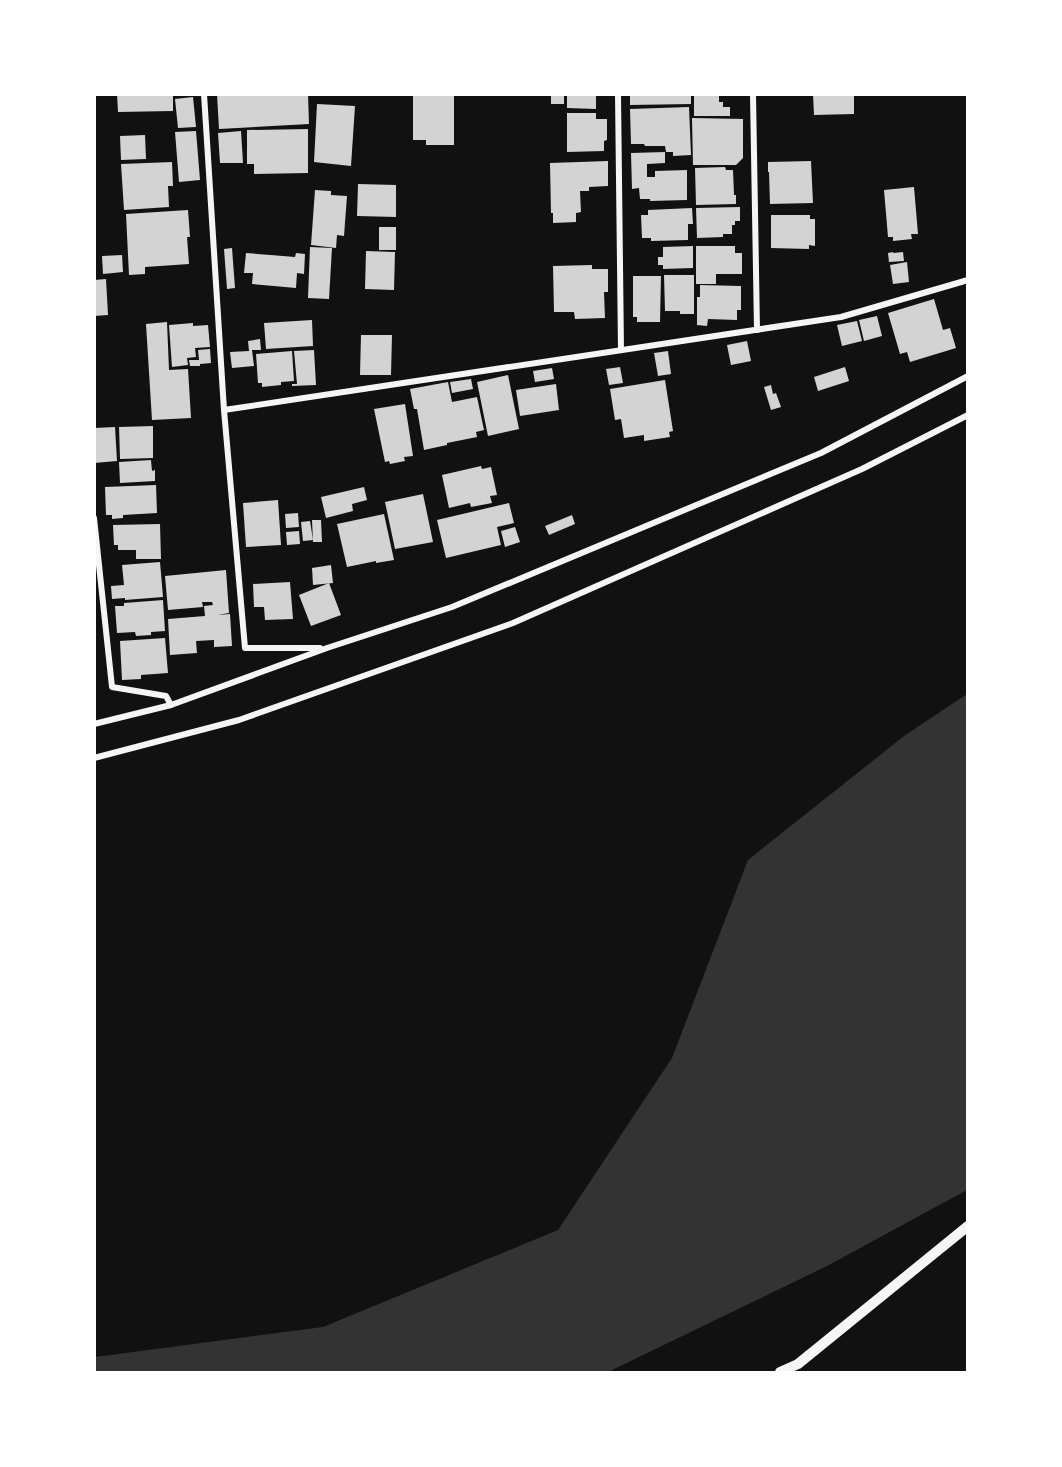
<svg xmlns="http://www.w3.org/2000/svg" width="1062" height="1467" font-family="Jost,sans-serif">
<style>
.water{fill:#333}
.building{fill:#d3d3d3}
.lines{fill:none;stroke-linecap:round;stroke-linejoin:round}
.minor{stroke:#f5f5f5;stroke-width:6}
.tertiary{stroke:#f5f5f5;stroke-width:10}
</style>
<rect width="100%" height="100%" fill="#111"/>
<path class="water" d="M967,694V1190L827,1266L608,1372H95V1357L323,1327L558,1230L672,1058L748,860L904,736Z"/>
<g class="building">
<path d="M117,94H173V111L118,112Z"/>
<path d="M217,94H308L309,124L219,129Z"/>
<path d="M413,94H454V145H426V140H413Z"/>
<rect x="551" y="94" width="13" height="10"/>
<path d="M567,94H596V109L567,108Z"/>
<path d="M630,94H691V104L630,105Z"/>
<path d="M694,94H719V102H723V107H730V116H694Z"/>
<path d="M813,94H854V114L814,115Z"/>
<path d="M193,97L196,127L178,128L175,99Z"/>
<path d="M317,104L355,106L351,166L314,162Z"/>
<path d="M689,107L691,155L673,156V152H666L665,146H645L644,144H631L630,109Z"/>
<path d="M567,113H596V119H607V140L604,141V151L567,152Z"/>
<path d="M692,118L743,119V158L736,165H693Z"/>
<path d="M308,129V173L254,174V164H247V130Z"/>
<path d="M196,131L200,180L179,182L175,132Z"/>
<path d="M241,131L243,163H220L218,133Z"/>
<path d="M145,135L146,159L121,160L120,136Z"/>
<path d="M665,152V163L647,164V177H655V171L687,170V200L650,201V199H640L639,188L632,189L631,153Z"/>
<path d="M608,161V186L589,187V191H580L581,212L576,213V222L553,223V213H551L550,163Z"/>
<path d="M811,161L813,203L770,204L769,172H768V162Z"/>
<path d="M172,162L173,186H168L169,207L124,210L121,164Z"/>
<path d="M725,167L726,170H733L734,195H736V204L696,205L695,168Z"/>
<path d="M358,184L396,185V217L357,216Z"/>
<path d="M914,187L918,234H911L912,239L893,241V237H888L884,190Z"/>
<path d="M315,190L331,191V195L347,196L344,236L337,235L336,248L311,245Z"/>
<path d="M740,207V221H735V225H732V234H723V237L697,238L696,208Z"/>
<path d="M692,208L693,224H688V240L651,241V238H642L641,215H648V210Z"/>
<path d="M188,210L190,237H187L189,264L145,267V274L129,275L126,214Z"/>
<path d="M771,215H810V219H815V246L809,245V249L771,248Z"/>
<rect x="379" y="227" width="17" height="23"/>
<path d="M693,246V268L663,269V265H658V257H663V247Z"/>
<path d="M696,246H735V253H742V274H716V284H696Z"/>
<path d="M310,247L332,248L329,299L308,298Z"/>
<path d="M232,248L235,288L227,289L224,249Z"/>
<path d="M366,251L395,252L394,290L365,289Z"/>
<path d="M893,252V253L903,252L904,261L889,262L888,253Z"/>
<path d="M246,253L295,257L296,253L305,254L304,274L297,273L296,288L252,284L253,273H244Z"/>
<path d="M122,255L123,272L103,274L102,256Z"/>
<path d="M907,262L909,282L893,284L890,265Z"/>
<path d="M592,265V269H608V292H604L605,318L575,319L574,312H554L553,266Z"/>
<path d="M664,275H694V314H680V311H665Z"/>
<path d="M633,276H661L660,322H637V317H633Z"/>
<path d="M106,279L108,315L94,316V280Z"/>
<path d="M700,285L741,286V310H737V320L708,319L707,326L697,325V297H700Z"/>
<path d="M934,299L943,330L950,328L956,348L910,362L907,352L900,354L888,313Z"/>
<path d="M877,316L882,336L864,341L859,320Z"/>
<path d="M312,320L313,346L266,349L264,323Z"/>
<path d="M857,321L862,341L842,346L837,325Z"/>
<path d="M167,322L169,370L188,369L191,418L152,420L146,324Z"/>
<path d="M193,323V326L208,325L210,347L195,348L196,357L187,358L188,365L172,367L169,325Z"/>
<path d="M361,335H392L391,375H360Z"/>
<path d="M260,339L261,350H252L254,366L232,368L230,352L249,351L248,341Z"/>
<path d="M747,341L751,361L731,365L727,345Z"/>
<path d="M210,349L211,363L200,364V366H190L189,360H199L198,350Z"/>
<path d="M314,350L316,385L292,386V384H297L294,351Z"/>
<path d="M292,351L294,381L281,382V385L262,387V383H258L256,354Z"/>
<path d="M668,351L671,374L658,376L654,353Z"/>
<path d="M620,367L623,383L609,385L606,369Z"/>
<path d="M845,367L849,381L818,391L814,377Z"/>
<path d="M552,368L554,379L535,382L533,371Z"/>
<path d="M508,375L519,429L488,436L477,382Z"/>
<path d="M471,379L473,389L452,393L450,382Z"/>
<path d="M665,380L673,431L669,432L670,437L644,441V435L624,438L621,419L615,420L610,389Z"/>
<path d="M448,382L452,402L477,397L484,430L476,432L477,437L447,443V445L424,450L417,409H414L410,389Z"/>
<path d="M556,384L559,410L520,416L516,390Z"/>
<path d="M771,385L773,394L776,393L781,407L771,410L764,387Z"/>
<path d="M405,404L413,456L404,457L405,461L390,464L389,461L385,462L374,409Z"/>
<path d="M153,426V458L120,459L119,427Z"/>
<path d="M115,427L117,461L94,463V428Z"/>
<path d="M151,460L152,471L155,470V481L120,483L119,462Z"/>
<path d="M481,466L482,469L491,467L497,495L490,496L492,503L471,507L470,503L449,508L442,475Z"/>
<path d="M156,485L157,513L123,515V518L112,519V515H106L105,487Z"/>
<path d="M364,487L367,500L352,504L353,511L326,518L321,497Z"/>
<path d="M423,494L433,542L395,549L385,502Z"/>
<path d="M278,500L281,545L246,547L243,503Z"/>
<path d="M509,503L514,523L497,527L501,545L446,558L437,520Z"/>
<path d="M298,513L299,527L286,528L285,514Z"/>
<path d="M384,514L394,560L376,563V561L347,567L337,524Z"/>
<path d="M572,515L575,524L549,535L545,526Z"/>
<path d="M312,520H321L322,542H313Z"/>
<path d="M310,521L313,540L303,541L301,522Z"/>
<path d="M160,524L161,559H136V550H118V545H114L113,525Z"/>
<path d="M515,527L520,542L505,547L501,531Z"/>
<path d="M299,531L300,544L287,545L286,532Z"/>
<path d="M160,562L163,597L125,600V598L112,599L111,586L124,585L122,565Z"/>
<path d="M331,565L333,583L313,585L312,568Z"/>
<path d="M226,570L229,613L218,615L230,614L232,646L214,647V640L196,641L197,653L170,655L168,619L205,616L204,606L213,605L212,602H202L203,607L168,610L165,576Z"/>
<path d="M290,582L293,619L265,620L264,607H254L253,584Z"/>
<path d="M329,583L341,615L311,626L299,595Z"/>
<path d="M163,600L165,631L151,632V635L136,636L135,632L117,633L115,606H124V603Z"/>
<path d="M165,638L168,673L141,675V679L122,680L120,641Z"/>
</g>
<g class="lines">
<g class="minor">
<path d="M204,94L224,410L245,648H320"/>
<path d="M618,94L621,350"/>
<path d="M753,94L757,330"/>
<path d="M224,410L841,317L968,280"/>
<path d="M94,518L112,687L166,696L171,705"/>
<path d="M94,724L171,705L327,648L452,607L821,453L968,376"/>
<path d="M94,758L239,720L513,623L862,469L968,415"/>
</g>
<path class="tertiary" d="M780,1372L798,1364L968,1226"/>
</g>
<rect width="1062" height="1467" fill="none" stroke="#ffffff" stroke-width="192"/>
</svg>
